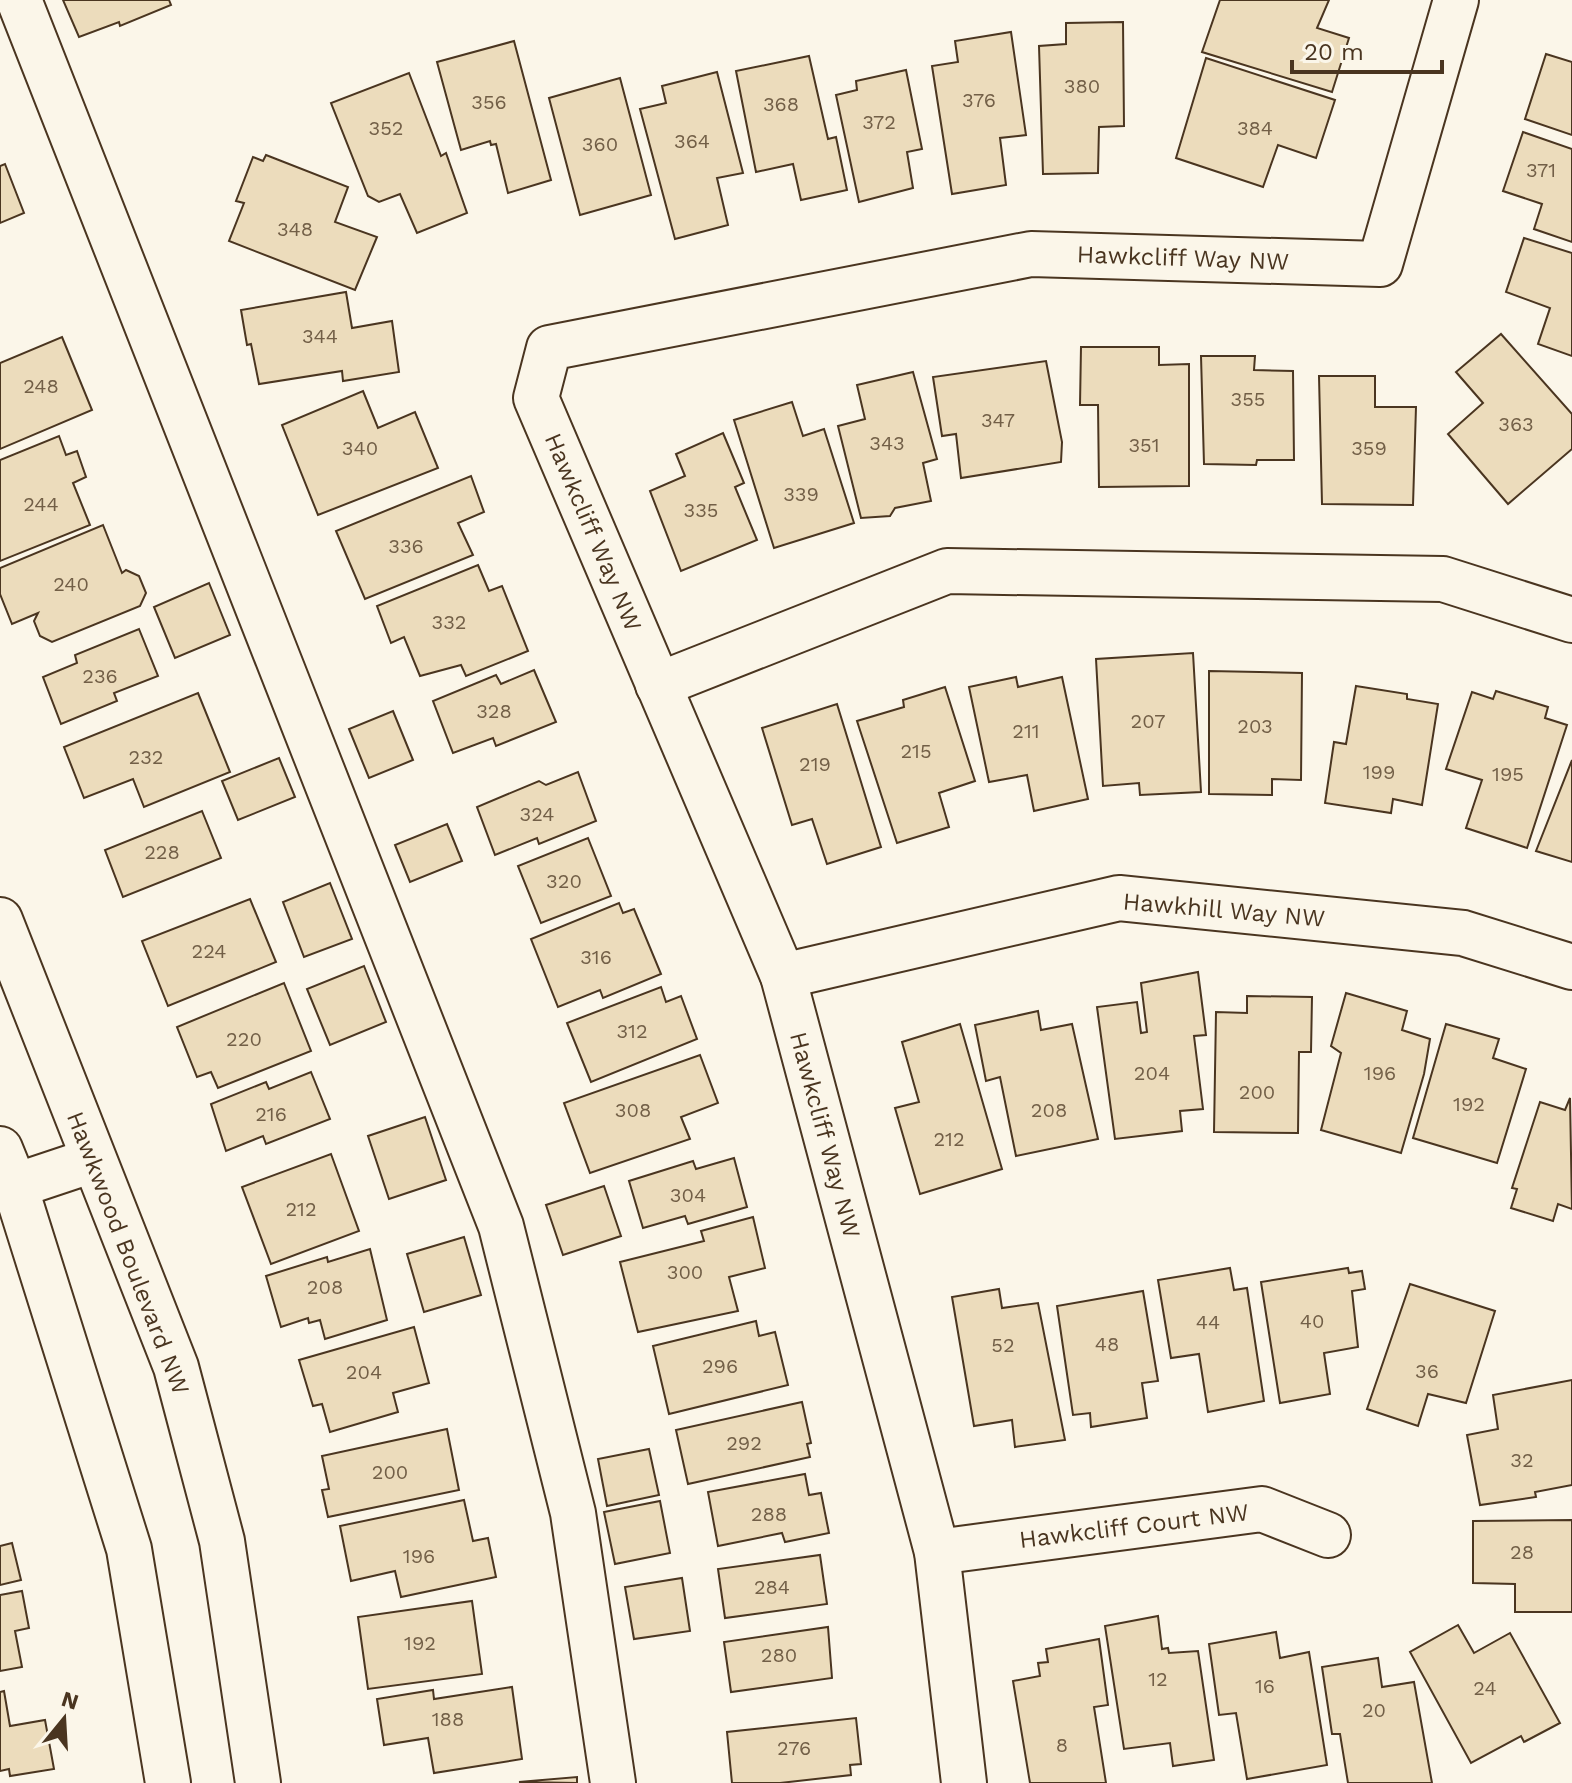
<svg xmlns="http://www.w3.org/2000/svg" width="1572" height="1783" font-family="'Work Sans',sans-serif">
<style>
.building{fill:#ecdcbc;stroke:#4a3520;stroke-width:2}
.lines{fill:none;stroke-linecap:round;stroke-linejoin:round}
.minor-casing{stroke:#4a3520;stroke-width:48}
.minor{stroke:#fbf6e9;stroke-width:44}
.labels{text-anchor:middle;stroke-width:6;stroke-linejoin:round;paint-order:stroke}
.number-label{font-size:20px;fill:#725f47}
.street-label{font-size:24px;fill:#4a3520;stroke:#fbf6e9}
</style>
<rect width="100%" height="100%" fill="#fbf6e9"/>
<g class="building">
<path d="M63,0H169L171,5L120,26L119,22L79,37Z"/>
<path d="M1220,0H1329L1317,28L1349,38L1332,92L1202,52Z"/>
<path d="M1123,22L1124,126L1099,127L1098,173L1043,174L1039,46L1066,44V23Z"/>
<path d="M1011,32L1026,135L1000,138L1006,185L952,194L932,66L958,62L955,41Z"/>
<path d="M514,41L551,180L508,193L496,144L491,145L490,141L461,150L437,62Z"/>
<path d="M1546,54L1572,62V135L1525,119Z"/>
<path d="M809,56L828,139L836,137L847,190L801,200L793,164L756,172L736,71Z"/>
<path d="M1206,58L1335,100L1316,158L1278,145L1263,187L1176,158Z"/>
<path d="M906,70L922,149L907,152L913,188L859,202L836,95L857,90L856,81Z"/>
<path d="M717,72L743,173L717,178L728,225L675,239L640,109L666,103L662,86Z"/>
<path d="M409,73L441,156L446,153L467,213L417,233L400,194L379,202L368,196L331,103Z"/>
<path d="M620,78L651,195L580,215L549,98Z"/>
<path d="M1523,132L1572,149V242L1534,229L1542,204L1503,191Z"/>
<path d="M266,155L348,187L335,222L377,237L355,290L229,241L244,203L236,201L253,157L263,161Z"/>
<path d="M5,164L24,213L0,223V166Z"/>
<path d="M1524,238L1572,253V356L1538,344L1550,308L1506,292Z"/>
<path d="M346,292L352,328L392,321L399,372L343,381L342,371L259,384L251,344L247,345L241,310Z"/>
<path d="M1501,334L1572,414V449L1508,504L1448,434L1483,403L1456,372Z"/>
<path d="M62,337L92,410L0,449V363Z"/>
<path d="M1081,347H1159V365L1189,364V486L1099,487L1098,405H1080Z"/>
<path d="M1201,356H1255L1254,370L1293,371L1294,460H1257L1256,465L1204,464Z"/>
<path d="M1046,361L1062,442L1061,462L961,478L956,434L942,436L933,377Z"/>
<path d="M913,372L937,459L923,463L931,501L895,508L890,516L861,518L838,426L865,419L857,385Z"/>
<path d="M1319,376H1375V407H1416L1413,505L1322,504Z"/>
<path d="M363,391L378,428L415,412L438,468L318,515L282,425Z"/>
<path d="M792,402L803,436L824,429L854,523L774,548L734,420Z"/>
<path d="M723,433L744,483L735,487L757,540L681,571L650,491L685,476L676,454Z"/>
<path d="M59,436L66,455L77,451L86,477L73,483L90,525L0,561V460Z"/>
<path d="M471,476L484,512L458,523L473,555L365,599L336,531Z"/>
<path d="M103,525L122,573L126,570L139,576L146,593L140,606L52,642L40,636L34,621L38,613L12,624L0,594V568Z"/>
<path d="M478,565L489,591L502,586L528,651L466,676L461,665L420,676L404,637L391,643L377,606Z"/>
<path d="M209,583L230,635L175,658L154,607Z"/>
<path d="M139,629L158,676L114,693L117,701L61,724L43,677L77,663L75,655Z"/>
<path d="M1193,653L1201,792L1140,795L1139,783L1103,786L1096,659Z"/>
<path d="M534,670L556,722L496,746L493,738L453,753L433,701L496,675L501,684Z"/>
<path d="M1209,671L1302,673L1301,780L1272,779V795L1209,794Z"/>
<path d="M1016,677L1018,687L1062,677L1088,799L1034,811L1027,775L989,782L969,687Z"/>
<path d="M1356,686L1407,694V699L1438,704L1422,805L1393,799L1391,813L1325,803L1334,742L1346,744Z"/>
<path d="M945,687L975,781L939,793L949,827L897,843L857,721L904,707L903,700Z"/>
<path d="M1496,691L1548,707L1545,718L1567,725L1527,848L1466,828L1482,780L1446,769L1472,692L1493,699Z"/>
<path d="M198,693L230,772L144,807L133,779L84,798L64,747Z"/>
<path d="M837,704L881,847L827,864L812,819L792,825L762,728Z"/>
<path d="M393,711L413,760L369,778L349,729Z"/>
<path d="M279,758L295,797L238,820L222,781Z"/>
<path d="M1572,760V862L1536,851Z"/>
<path d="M578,772L596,821L539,844L537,838L495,855L477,807L539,781L546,785Z"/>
<path d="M202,811L221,858L123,897L105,850Z"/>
<path d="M447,824L462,861L410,882L395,845Z"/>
<path d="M588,838L611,896L541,923L518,866Z"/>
<path d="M330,883L352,939L304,957L283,902Z"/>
<path d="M250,899L276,962L168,1006L142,941Z"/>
<path d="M619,903L623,913L634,909L661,974L603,998L600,990L558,1007L531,939Z"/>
<path d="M364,966L386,1022L330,1045L307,989Z"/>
<path d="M1198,972L1206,1035L1194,1036L1203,1109L1180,1111L1182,1131L1115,1139L1097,1007L1137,1002L1141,1033L1147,1032L1141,983Z"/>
<path d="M284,983L311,1051L218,1088L211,1072L197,1077L177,1027Z"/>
<path d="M661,987L666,1002L681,996L697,1039L591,1082L567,1023Z"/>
<path d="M1346,993L1407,1011L1402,1030L1430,1039L1424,1074L1401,1153L1321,1130L1341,1053L1331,1046Z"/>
<path d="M1247,996L1312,997L1311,1052H1299L1298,1133L1214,1132L1216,1012L1247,1013Z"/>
<path d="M1038,1011L1041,1030L1072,1024L1098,1139L1016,1156L1000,1077L986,1081L975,1025Z"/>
<path d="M960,1024L1002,1169L920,1194L895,1108L919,1102L902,1042Z"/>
<path d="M1446,1024L1499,1039L1493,1058L1526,1069L1497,1163L1413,1138Z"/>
<path d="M700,1055L718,1103L681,1117L690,1139L590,1173L564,1103Z"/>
<path d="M311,1072L330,1119L266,1144L263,1136L226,1151L211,1104L266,1082L269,1089Z"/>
<path d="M1570,1098L1572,1209L1558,1204L1553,1221L1511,1208L1517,1189L1512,1188L1540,1102L1565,1110Z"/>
<path d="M425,1117L446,1180L389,1199L368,1136Z"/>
<path d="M331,1154L359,1231L271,1264L242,1187Z"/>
<path d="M734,1158L747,1207L688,1224L685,1216L643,1228L629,1181L693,1161L696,1169Z"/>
<path d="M604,1186L621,1236L563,1255L546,1205Z"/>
<path d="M753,1217L765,1268L729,1277L738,1311L638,1332L620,1262L704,1241L701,1231Z"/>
<path d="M464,1237L481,1295L424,1312L407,1254Z"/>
<path d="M370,1249L387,1320L325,1339L320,1320L309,1323L308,1318L281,1327L266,1276L327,1257L328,1262Z"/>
<path d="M1230,1268L1234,1290L1247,1288L1264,1401L1208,1412L1199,1354L1171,1358L1158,1280Z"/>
<path d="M1348,1268L1349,1273L1362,1271L1365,1289L1352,1291L1358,1347L1324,1353L1330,1394L1280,1403L1261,1282Z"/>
<path d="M1410,1284L1495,1311L1466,1403L1428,1394L1418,1426L1367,1409Z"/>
<path d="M999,1289L1002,1308L1038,1303L1065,1440L1015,1447L1012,1420L974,1426L952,1297Z"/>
<path d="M1143,1291L1158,1381L1142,1383L1147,1418L1091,1427L1090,1413L1073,1415L1057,1306Z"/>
<path d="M756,1321L759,1336L775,1332L788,1385L669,1414L653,1346Z"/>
<path d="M414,1327L429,1383L393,1393L398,1412L330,1432L322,1404L313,1406L299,1360Z"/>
<path d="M1572,1380V1485L1535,1492L1536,1497L1480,1505L1467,1435L1498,1429L1493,1395Z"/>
<path d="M802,1402L811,1443L807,1444L810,1457L688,1484L676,1430Z"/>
<path d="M447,1429L459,1490L328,1517L322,1490L329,1489L322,1456Z"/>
<path d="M649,1449L659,1495L607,1506L598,1459Z"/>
<path d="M805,1474L809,1495L821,1493L829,1533L785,1542L782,1533L718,1546L708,1492Z"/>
<path d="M464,1500L473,1541L488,1538L496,1577L401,1597L395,1571L351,1581L340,1526Z"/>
<path d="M660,1501L670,1553L615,1564L604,1512Z"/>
<path d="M1572,1520V1612H1515V1584L1473,1583V1521Z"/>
<path d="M12,1543L21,1580L0,1585V1546Z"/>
<path d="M820,1555L827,1604L725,1618L718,1569Z"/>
<path d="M682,1578L690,1631L634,1639L625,1587Z"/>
<path d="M22,1591L29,1628L15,1631L22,1667L0,1671V1595Z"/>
<path d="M472,1601L482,1674L368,1689L358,1617Z"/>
<path d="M1158,1616L1162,1649L1168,1648L1169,1653L1198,1651L1214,1760L1173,1766L1170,1743L1124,1749L1105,1626Z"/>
<path d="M1458,1625L1474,1653L1510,1633L1560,1723L1524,1742L1521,1736L1471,1763L1410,1652Z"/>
<path d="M828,1627L832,1678L731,1692L724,1642Z"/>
<path d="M1276,1632L1280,1658L1309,1652L1327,1765L1247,1779L1236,1713L1219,1715L1209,1644Z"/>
<path d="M1099,1639L1108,1705L1094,1707L1106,1783H1030L1013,1681L1040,1676L1038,1663L1048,1662L1046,1649Z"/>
<path d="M1378,1658L1382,1687L1414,1682L1432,1783H1348L1340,1734H1332L1322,1667Z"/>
<path d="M512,1687L522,1759L434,1773L428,1738L384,1745L377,1699L433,1690L434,1699Z"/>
<path d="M4,1691L10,1726L45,1720L54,1769L10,1776L9,1769L0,1771V1692Z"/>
<path d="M856,1718L861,1764L850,1765L851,1775L780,1783H732L727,1732Z"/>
<path d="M577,1777V1783L519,1782Z"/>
</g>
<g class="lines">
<g class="minor-casing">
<g id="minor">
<path d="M19,0L501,1226L573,1513L613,1783"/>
<path d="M658,685L947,571L1443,579L1572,620"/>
<path d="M0,920L176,1367L222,1541L258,1783"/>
<path d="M783,976L1119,898L1463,933L1572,967"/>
<path d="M0,1149L15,1186L129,1549L168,1783"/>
<path d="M15,1186L93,1160"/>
<path d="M937,1552L1262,1509L1328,1535"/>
<path d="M964,1783L937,1552L783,976L536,398L549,348L1031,254L1380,264L1456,0"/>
</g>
</g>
<use href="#minor" class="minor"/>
</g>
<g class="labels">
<g class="number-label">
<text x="1082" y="93">380</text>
<text x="979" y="107">376</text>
<text x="489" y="109">356</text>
<text x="781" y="111">368</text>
<text x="879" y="129">372</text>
<text x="386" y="135">352</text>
<text x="1255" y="135">384</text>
<text x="692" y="148">364</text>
<text x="600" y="151">360</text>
<text x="1541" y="177">371</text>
<text x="295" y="236">348</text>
<text x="320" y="343">344</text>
<text x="41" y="393">248</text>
<text x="1248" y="406">355</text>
<text x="998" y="427">347</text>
<text x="1516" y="431">363</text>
<text x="887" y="450">343</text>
<text x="1144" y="452">351</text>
<text x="360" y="455">340</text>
<text x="1369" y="455">359</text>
<text x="801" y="501">339</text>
<text x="41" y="511">244</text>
<text x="701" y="517">335</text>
<text x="406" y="553">336</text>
<text x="71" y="591">240</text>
<text x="449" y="629">332</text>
<text x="100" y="683">236</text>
<text x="494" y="718">328</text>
<text x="1148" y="728">207</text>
<text x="1255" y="733">203</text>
<text x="1026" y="738">211</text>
<text x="916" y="758">215</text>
<text x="146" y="764">232</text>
<text x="815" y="771">219</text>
<text x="1379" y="779">199</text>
<text x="1508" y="781">195</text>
<text x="537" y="821">324</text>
<text x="162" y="859">228</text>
<text x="564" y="888">320</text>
<text x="209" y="958">224</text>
<text x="596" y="964">316</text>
<text x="632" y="1038">312</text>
<text x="244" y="1046">220</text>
<text x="1152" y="1080">204</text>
<text x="1380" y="1080">196</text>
<text x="1257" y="1099">200</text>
<text x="1469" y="1111">192</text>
<text x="633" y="1117">308</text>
<text x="1049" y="1117">208</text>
<text x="271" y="1121">216</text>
<text x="949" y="1146">212</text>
<text x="688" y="1202">304</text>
<text x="301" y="1216">212</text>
<text x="685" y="1279">300</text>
<text x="325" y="1294">208</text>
<text x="1312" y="1328">40</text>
<text x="1208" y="1329">44</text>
<text x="1107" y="1351">48</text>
<text x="1003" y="1352">52</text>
<text x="720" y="1373">296</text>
<text x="1427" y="1378">36</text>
<text x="364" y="1379">204</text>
<text x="744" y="1450">292</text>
<text x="1522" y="1467">32</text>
<text x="390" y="1479">200</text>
<text x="769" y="1521">288</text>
<text x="1522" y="1559">28</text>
<text x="419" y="1563">196</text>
<text x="772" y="1594">284</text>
<text x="420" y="1650">192</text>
<text x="779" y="1662">280</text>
<text x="1158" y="1686">12</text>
<text x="1265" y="1693">16</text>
<text x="1485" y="1695">24</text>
<text x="1374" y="1717">20</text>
<text x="448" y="1726">188</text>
<text x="1062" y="1752">8</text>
<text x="794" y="1755">276</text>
</g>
<g class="street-label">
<text transform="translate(1183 258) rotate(2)" y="8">Hawkcliff Way NW</text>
<text transform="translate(593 532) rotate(67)" y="8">Hawkcliff Way NW</text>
<text transform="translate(1224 910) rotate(5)" y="8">Hawkhill Way NW</text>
<text transform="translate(825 1135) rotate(75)" y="8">Hawkcliff Way NW</text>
<text transform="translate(128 1253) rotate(69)" y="8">Hawkwood Boulevard NW</text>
<text transform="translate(1134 1526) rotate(-7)" y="8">Hawkcliff Court NW</text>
</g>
</g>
<g transform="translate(64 1719) rotate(18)" stroke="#fbf6e9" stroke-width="6" paint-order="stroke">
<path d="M0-6L14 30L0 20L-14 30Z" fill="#4a3520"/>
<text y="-12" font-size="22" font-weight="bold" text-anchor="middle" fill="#4a3520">N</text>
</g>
<path d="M1292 60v12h150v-12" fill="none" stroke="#4a3520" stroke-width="4"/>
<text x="1304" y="60" font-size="24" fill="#4a3520" stroke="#fbf6e9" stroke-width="6" paint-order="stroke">20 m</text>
</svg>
